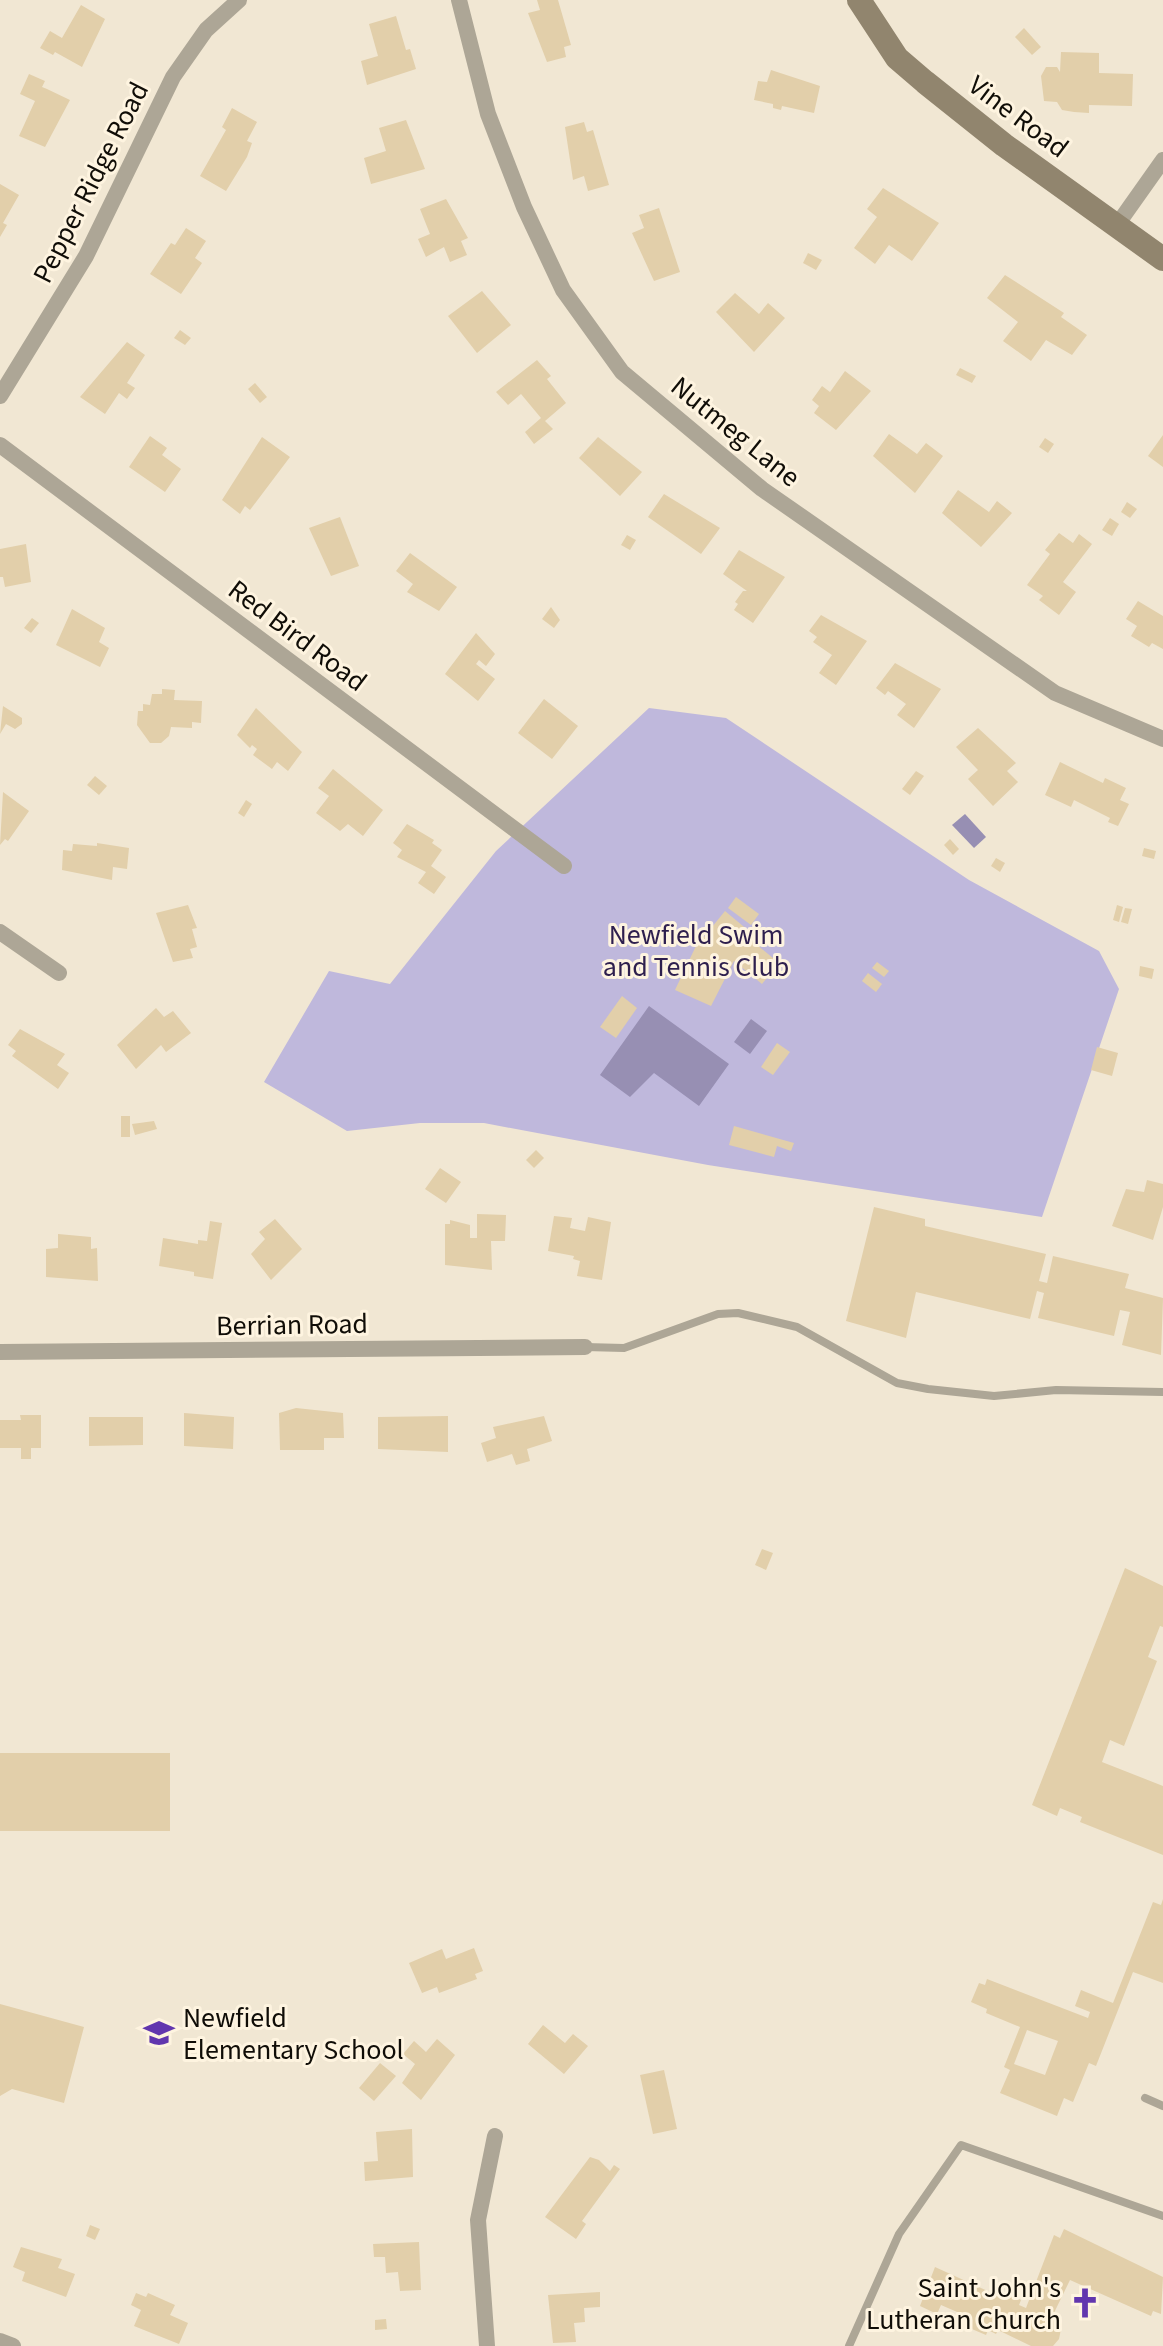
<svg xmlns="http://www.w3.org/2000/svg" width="1163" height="2346" font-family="'Source Sans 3',sans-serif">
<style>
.green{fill:#bfb8dc}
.water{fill:#978fb3}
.building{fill:#e2cfaa;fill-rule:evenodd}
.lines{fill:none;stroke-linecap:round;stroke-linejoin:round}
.lane{stroke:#ada696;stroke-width:8}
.street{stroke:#ada696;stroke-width:16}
.secondary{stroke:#91856e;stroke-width:24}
.labels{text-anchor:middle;stroke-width:6;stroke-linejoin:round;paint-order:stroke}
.street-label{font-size:28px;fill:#100d07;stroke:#fef4e0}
.park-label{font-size:28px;fill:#2e1f4e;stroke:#fef4e0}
.poi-label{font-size:28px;fill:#100d07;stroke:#fef4e0;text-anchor:start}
</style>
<rect width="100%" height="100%" fill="#f1e7d3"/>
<path class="green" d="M649,708L726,718L969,880L1099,951L1119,989L1042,1217L708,1165L484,1123H420L347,1131L264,1082L329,971L390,984L496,851Z"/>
<g class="water">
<path d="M965,814L986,837L974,848L952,825Z"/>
<path d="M649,1006L729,1064L699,1106L654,1073L630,1097L600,1075Z"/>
<path d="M751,1019L767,1031L750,1054L734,1042Z"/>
</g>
<g class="building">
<path d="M537,0H558L571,45L564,47L566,57L547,62L528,13L540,10Z"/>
<path d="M81,5L105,19L82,67L55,52L53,55L40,48L50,31L62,38Z"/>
<path d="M396,16L406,50L410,49L416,69L367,85L361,61L378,56L369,24Z"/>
<path d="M1024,28L1041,47L1032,55L1015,37Z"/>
<path d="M1061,52L1099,53V73L1133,74L1132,106L1089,105V113L1074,112L1062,110L1057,102L1044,101L1041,76L1046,67H1057L1060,72Z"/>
<path d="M771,70L820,86L814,113L782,106L781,110L773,108V104L754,100L758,81L767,82Z"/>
<path d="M29,74L45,81L42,87L47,89L70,100L45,147L19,136L35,101L20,94Z"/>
<path d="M232,108L257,122L247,141L252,143L247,157L226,191L200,176L226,130L222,127Z"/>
<path d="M406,120L425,169L371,184L364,158L386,151L379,128Z"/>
<path d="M584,122L587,132L593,130L609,185L588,191L584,176L573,180L565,127Z"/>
<path d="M0,184L19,195L3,223L7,225L0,237Z"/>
<path d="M883,188L939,223L912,261L889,245L875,264L854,248L877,217L867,209Z"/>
<path d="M446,199L468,238L461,241L467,255L450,262L444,247L426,257L418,239L430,234L420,209Z"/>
<path d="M659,208L680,272L654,281L632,233L644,228L639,215Z"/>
<path d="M186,228L206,241L195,258L202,263L181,294L150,274L171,243L175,245Z"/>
<path d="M808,253L822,260L816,270L803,263Z"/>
<path d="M1005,275L1064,313L1061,317L1087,335L1072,355L1046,340L1031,361L1003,341L1018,322L987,298Z"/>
<path d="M482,291L511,325L477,353L448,316Z"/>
<path d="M735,293L759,314L768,303L785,318L754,352L716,312Z"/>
<path d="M180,330L191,338L185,345L174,338Z"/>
<path d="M127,342L145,355L127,383L135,388L127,399L119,393L105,414L80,397Z"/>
<path d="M537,360L551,376L547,379L566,403L545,421L553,429L534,444L525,432L541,418L521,394L508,405L496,392Z"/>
<path d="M960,368L976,376L972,383L956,375Z"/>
<path d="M845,371L871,391L836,430L814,413L819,406L812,400L822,386L830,392Z"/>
<path d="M255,383L267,397L260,403L248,389Z"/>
<path d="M889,434L917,454L926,443L943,456L915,493L873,456Z"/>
<path d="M1163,435V467L1148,456Z"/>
<path d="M150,436L167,448L162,455L181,469L165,492L129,467Z"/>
<path d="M262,437L290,457L250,510L245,506L240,514L222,500Z"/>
<path d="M598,437L642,472L620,496L579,458Z"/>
<path d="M1045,438L1054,444L1048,453L1039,447Z"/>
<path d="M958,490L989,512L997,501L1012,513L981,547L942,513Z"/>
<path d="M664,494L720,528L701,554L648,517Z"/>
<path d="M1127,502L1137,509L1130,518L1121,512Z"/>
<path d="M340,517L359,566L331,576L309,528Z"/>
<path d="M1110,518L1119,524L1112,536L1102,530Z"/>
<path d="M1059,533L1073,543L1079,534L1092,544L1063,582L1076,592L1059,615L1039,600L1043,596L1027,585L1050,554L1045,550Z"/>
<path d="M627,535L636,540L630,550L621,545Z"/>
<path d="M26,544L31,582L5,587L3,577H0V549Z"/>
<path d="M739,550L785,577L753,623L734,610L738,604L735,602L743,591H747L723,574Z"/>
<path d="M410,553L457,587L439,611L407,592L413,584L396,571Z"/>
<path d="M1138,601L1163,616V649L1152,643L1149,647L1131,636L1137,626L1126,619Z"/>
<path d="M551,607L560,620L554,628L542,619Z"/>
<path d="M72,609L105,628L99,642L109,648L100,667L56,645Z"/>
<path d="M821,615L867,641L836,685L819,673L832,655L813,642L817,637L809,631Z"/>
<path d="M32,618L39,623L31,633L24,628Z"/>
<path d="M476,633L495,654L486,666L479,660L476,664L495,679L478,701L445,674Z"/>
<path d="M895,663L941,689L914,728L897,715L906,704L888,691L885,695L876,688Z"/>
<path d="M162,689L175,690L174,700L202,701L201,723L192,722V728L171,727L169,736L161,743H150L137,725L138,711H143V704L150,705L152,694H162Z"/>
<path d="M544,699L578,726L552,759L518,733Z"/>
<path d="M3,706L22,718V724L15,729L6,724L0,734Z"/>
<path d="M256,708L302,752L288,771L277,762L272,769L253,755L257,749L252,745L250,748L237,735Z"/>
<path d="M978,728L1016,763L1007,771L1018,782L993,806L968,779L978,770L956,747Z"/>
<path d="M1060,762L1103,783L1105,778L1126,788L1120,800L1129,804L1118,826L1108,822L1110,818L1074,800L1071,807L1045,795Z"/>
<path d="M333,769L383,810L363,836L348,824L340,831L316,813L329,796L318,788Z"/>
<path d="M916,771L924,776L910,795L902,789Z"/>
<path d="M95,776L107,786L99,795L87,785Z"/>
<path d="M3,792L29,811L8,841L5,839L0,845Z"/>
<path d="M246,800L252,804L244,817L238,813Z"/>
<path d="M407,824L434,840L432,843L442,850L431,866L446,877L434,894L418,883L426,872L397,857L402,850L393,843Z"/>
<path d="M950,839L959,849L953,855L944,845Z"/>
<path d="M97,843L129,848L127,869L113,867L112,880L62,870L63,850L72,851L73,844L97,846Z"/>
<path d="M1144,848L1156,851L1154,859L1142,856Z"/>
<path d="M996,858L1005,863L1000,872L991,866Z"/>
<path d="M736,897L759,914L751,925L728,908Z"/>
<path d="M188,905L197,928L192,929L197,947L190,949L193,958L173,962L156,913Z"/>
<path d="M1117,905L1123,907L1119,922L1113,920Z"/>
<path d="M1125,908L1132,909L1128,924L1121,922Z"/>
<path d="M725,911L755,936L751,940L779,963L762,984L734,961L711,1006L675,990L695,948Z"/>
<path d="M877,962L889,971L884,977L872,968Z"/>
<path d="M1140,966L1154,969L1152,979L1139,976Z"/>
<path d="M868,973L882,984L876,992L862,981Z"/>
<path d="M622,996L637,1008L616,1038L600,1027Z"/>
<path d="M156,1008L164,1017L173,1011L191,1033L166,1052L161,1045L136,1069L117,1045Z"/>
<path d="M20,1029L65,1054L57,1065L69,1073L58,1089L12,1056L16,1051L8,1045Z"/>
<path d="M777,1043L790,1052L773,1075L761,1067Z"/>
<path d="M1097,1047L1118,1053L1112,1076L1091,1070Z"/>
<rect x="121" y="1116" width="9" height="21"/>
<path d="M154,1121L157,1129L135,1135L132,1124Z"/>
<path d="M734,1126L794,1143L791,1151L777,1146L774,1157L729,1145Z"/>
<path d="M536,1150L544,1158L534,1168L526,1160Z"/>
<path d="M440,1168L461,1182L446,1203L425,1189Z"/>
<path d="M1147,1180L1163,1184V1207L1153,1240L1112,1226L1126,1189L1144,1192Z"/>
<path d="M874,1207L925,1219V1226L1046,1254L1039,1281L1047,1283L1053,1256L1129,1274L1125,1288L1163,1298L1161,1355L1122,1345L1130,1312L1120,1310L1114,1336L1038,1318L1044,1293L1037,1291L1030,1319L916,1292L906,1338L846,1321Z"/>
<path d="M477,1214L506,1215L505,1241H491L492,1270L445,1265V1224H450V1220L470,1225V1238H477Z"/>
<path d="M554,1216L572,1218L570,1228L585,1231L588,1217L611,1222L602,1280L577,1276L580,1261L573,1259L574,1256L548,1251Z"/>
<path d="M275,1219L302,1249L271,1280L251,1254L265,1239L259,1232Z"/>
<path d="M210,1221L222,1223L213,1279L194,1276V1272L159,1266L163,1238L198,1244V1240L207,1241Z"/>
<path d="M58,1234L91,1237V1249L97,1248L98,1281L46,1277V1249L58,1248Z"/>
<path d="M296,1408L343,1413L344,1438H324V1450H280L279,1413Z"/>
<path d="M184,1413L234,1417L233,1449L184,1446Z"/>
<path d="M20,1415H41V1448H31V1459H21V1448H0V1420H21Z"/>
<path d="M448,1416V1452L378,1449V1417Z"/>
<path d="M544,1416L552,1441L527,1449L530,1461L516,1465L512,1454L487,1462L481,1443L496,1438L493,1427Z"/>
<path d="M89,1417H143V1445L89,1446Z"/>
<path d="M762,1549L773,1553L766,1570L755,1565Z"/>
<path d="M1125,1568L1163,1586V1627L1160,1626L1148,1657L1157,1661L1124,1746L1110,1740L1102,1762L1163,1786V1855L1080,1822L1082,1817L1060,1808L1057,1816L1032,1805Z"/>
<rect x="0" y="1753" width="170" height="78"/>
<path d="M1163,1899V1983L1133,1972L1096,2066L1089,2063L1073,2102L1064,2098L1057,2116L1000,2093L1010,2070L1004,2067L1020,2027L986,2013L987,2009L971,2002L979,1983L985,1985L987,1979L1088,2018L1090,2012L1075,2006L1081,1990L1113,2003L1153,1902L1161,1905ZM1027,2030L1058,2041L1045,2075L1014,2064Z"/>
<path d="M474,1948L483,1971L475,1974L477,1979L439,1993L437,1987L422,1993L409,1963L442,1949L446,1959Z"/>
<path d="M0,2004L84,2027L64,2103L12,2089L0,2096Z"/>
<path d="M543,2025L565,2043L573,2034L588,2046L564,2074L528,2044Z"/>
<path d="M437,2039L455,2055L421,2100L402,2083L415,2064L403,2054L414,2041L426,2052Z"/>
<path d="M380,2063L396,2076L374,2101L359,2088Z"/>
<path d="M664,2070L677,2129L653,2134L640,2075Z"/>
<path d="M412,2129L413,2177L365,2181L364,2162L378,2161L376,2132Z"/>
<path d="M590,2157L599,2160L610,2171L614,2165L620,2169L582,2221L586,2224L576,2239L545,2217Z"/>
<path d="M90,2225L100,2229L95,2240L86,2236Z"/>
<path d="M1064,2229L1163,2277L1161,2314L1153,2311L1151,2316L1070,2280L1051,2319L1062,2324L1059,2339L1053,2346H1031L998,2330L996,2334L988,2330L986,2335L967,2327L971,2318L941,2305L937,2314L920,2306L935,2267L992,2293L994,2288L1021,2300L1019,2305L1026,2308L1054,2235L1060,2238Z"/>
<path d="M419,2242L421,2290L400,2291L398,2272L386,2273L385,2257H374L373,2244Z"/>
<path d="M21,2247L62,2259L58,2268L75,2274L66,2297L22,2281L25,2272L13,2267Z"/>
<path d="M600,2292V2307L584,2308L585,2322L574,2323L576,2342L553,2343L548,2295Z"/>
<path d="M136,2293L146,2297L148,2293L175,2305L170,2315L188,2323L179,2344L134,2326L141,2310L131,2305Z"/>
<path d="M386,2319L387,2329L375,2330V2320Z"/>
</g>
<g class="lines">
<g class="lane">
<path d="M585,1347L624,1348L718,1314L738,1313L797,1327L897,1383L928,1389L994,1396L1056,1390L1163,1392"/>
<path d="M1145,2098L1163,2106"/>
<path d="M849,2346L899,2234L961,2145L1163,2216"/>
</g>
<g class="street">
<path d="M459,0L488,114L524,207L563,290L622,372L762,489L1055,693L1163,739"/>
<path d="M1117,225L1163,160"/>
<path d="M0,396L86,256L173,77L206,30L239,0"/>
<path d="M0,445L564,866"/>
<path d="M0,932L59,973"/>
<path d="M0,1352L585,1347"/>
<path d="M0,2341L13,2346"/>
<path d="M487,2346L478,2220L495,2136"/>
</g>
<path class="secondary" d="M859,0L897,58L925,82L1004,145L1163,259"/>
</g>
<defs>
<g id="school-bare" transform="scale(2.4)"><path d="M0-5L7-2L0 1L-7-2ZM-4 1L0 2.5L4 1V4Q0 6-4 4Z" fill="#6136ae" stroke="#fef4e0" stroke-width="2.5" paint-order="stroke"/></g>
<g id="church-bare" transform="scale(2.4)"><path d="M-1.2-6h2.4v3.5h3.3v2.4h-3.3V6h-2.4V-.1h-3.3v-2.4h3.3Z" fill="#6136ae" stroke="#fef4e0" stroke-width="2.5" paint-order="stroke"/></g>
</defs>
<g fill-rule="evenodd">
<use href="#school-bare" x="159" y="2033"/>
<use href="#church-bare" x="1085" y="2303"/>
</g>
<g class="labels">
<g class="street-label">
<text transform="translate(1019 116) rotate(37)" y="10">Vine Road</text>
<text transform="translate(90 182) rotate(-63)" y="10">Pepper Ridge Road</text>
<text transform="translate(736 431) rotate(39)" y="10">Nutmeg Lane</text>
<text transform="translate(298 635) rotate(37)" y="10">Red Bird Road</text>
<text transform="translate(292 1324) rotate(-1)" y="10">Berrian Road</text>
</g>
<g class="park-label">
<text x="696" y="944">Newfield Swim<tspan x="696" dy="32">and Tennis Club</tspan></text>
</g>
<g class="poi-label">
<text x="183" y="2027">Newfield<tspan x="183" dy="32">Elementary School</tspan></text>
<text x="1061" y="2297" text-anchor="end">Saint John's<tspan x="1061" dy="32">Lutheran Church</tspan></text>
</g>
</g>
</svg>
